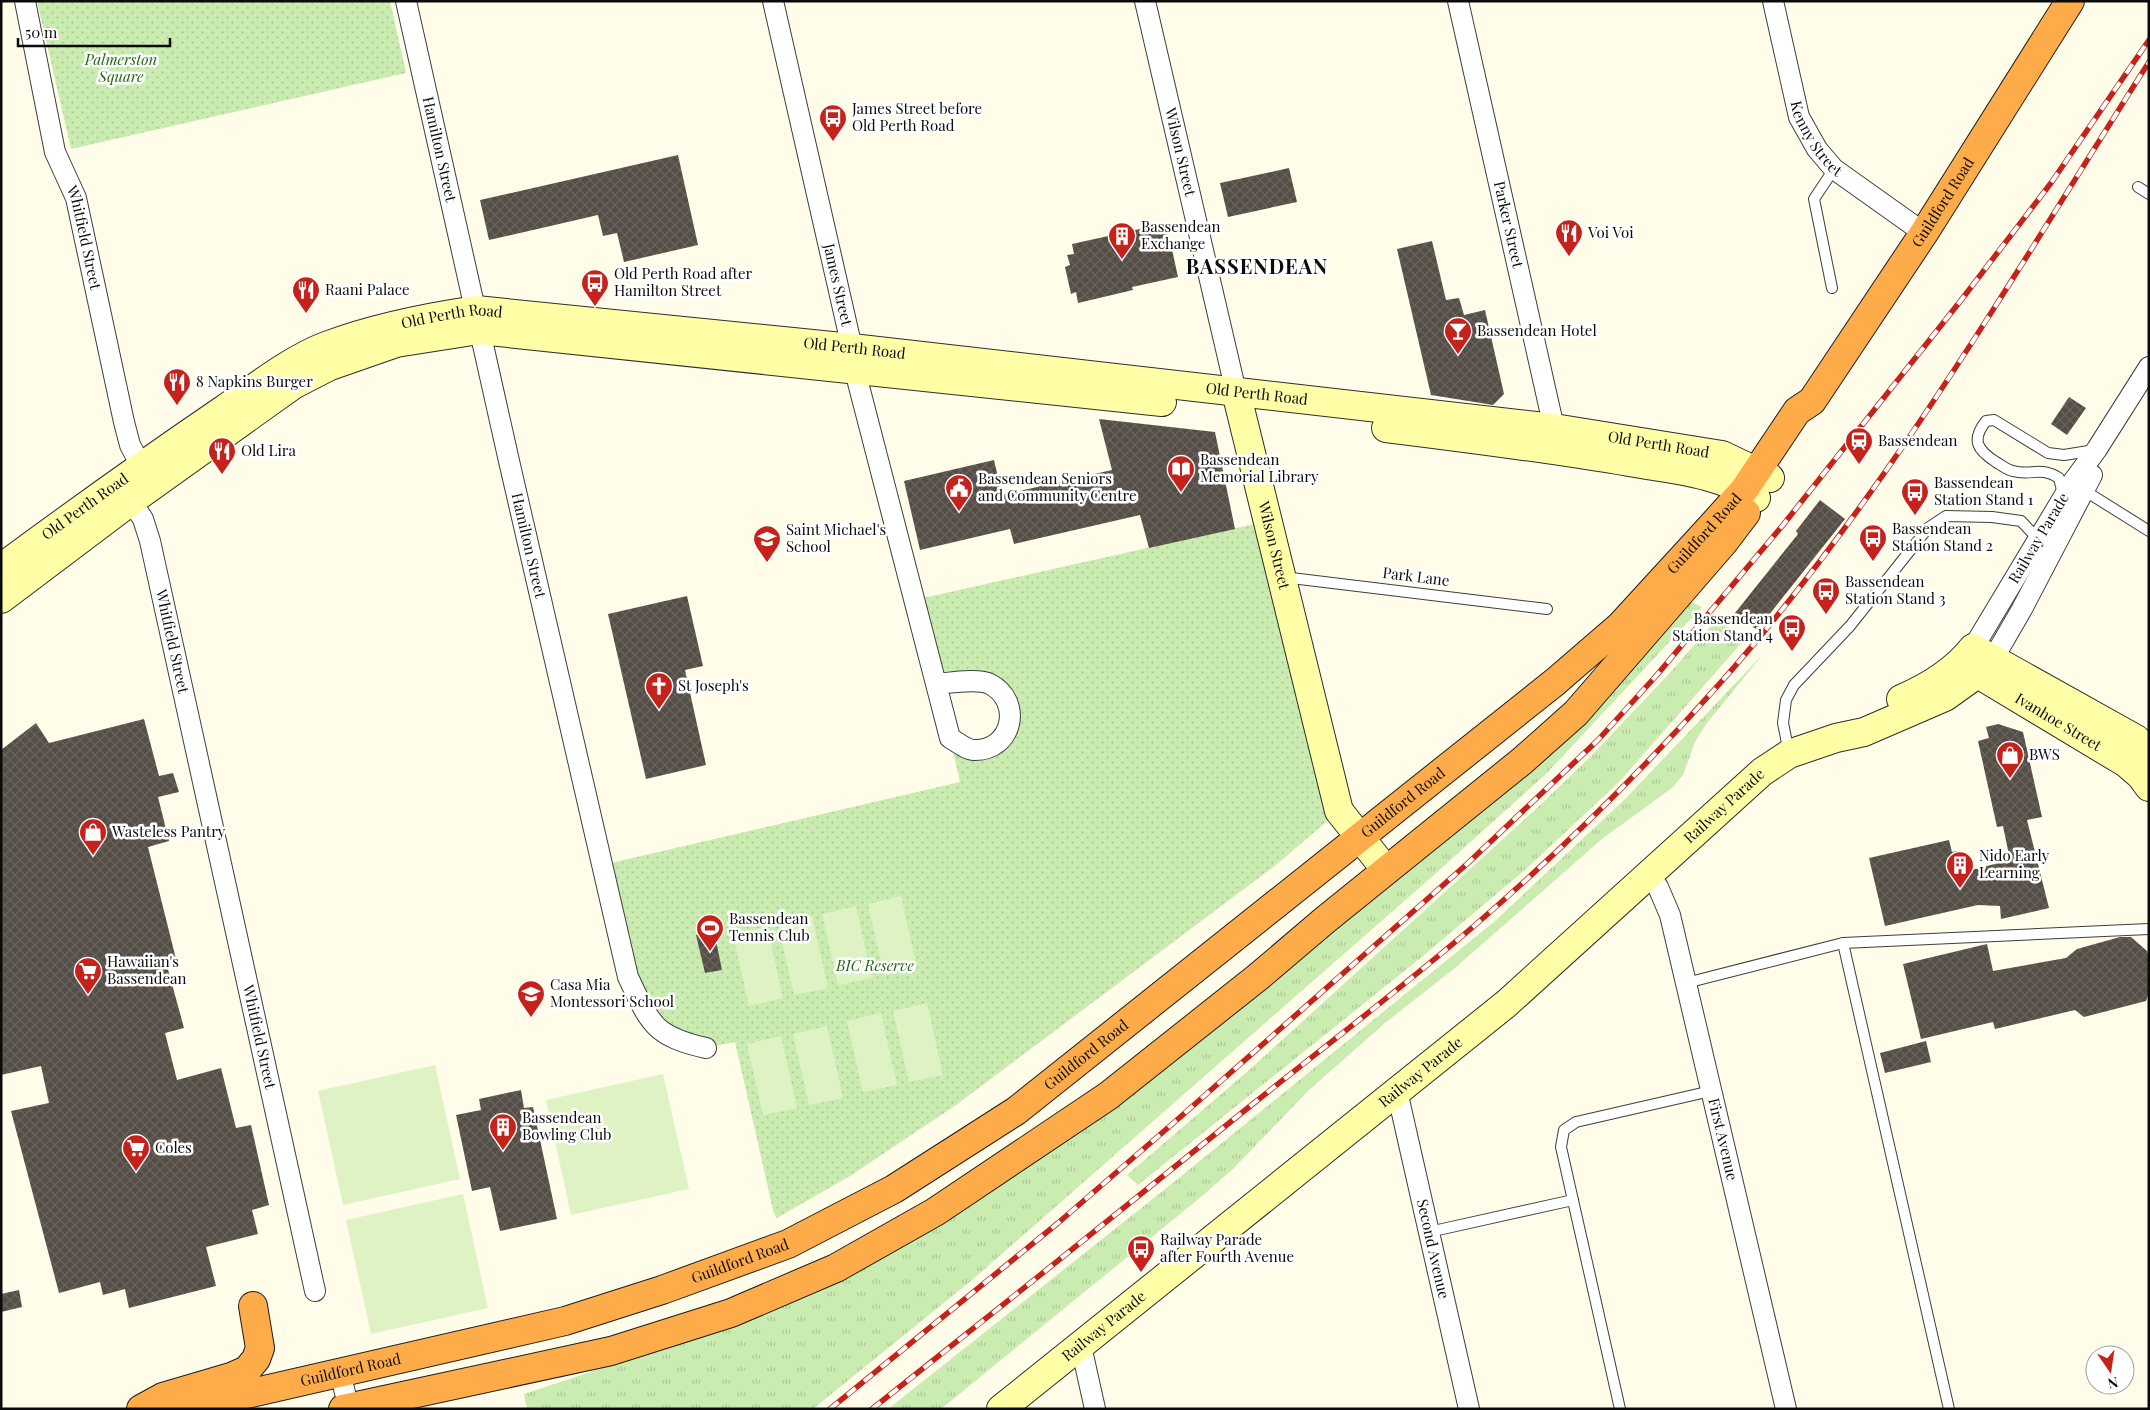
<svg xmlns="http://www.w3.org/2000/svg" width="2150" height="1410" font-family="'Playfair Display',serif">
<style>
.grass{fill:url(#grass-tufts)}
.park{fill:url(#park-dots)}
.pitch{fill:#def2c4}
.building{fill:url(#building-cross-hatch)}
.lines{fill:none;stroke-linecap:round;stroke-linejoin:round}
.lane-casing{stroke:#3e3e3e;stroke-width:12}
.street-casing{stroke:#3e3e3e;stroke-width:22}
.secondary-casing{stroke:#2d2d2d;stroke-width:30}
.highway-casing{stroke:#1c1c1c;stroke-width:30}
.lane{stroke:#fff;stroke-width:10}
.street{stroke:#fff;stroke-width:20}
.secondary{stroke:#fffda5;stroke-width:28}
.highway{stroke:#feac49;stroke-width:28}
.rail-casing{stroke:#c4221b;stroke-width:5.5}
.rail{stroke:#fff;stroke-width:4;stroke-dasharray:11;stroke-linecap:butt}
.labels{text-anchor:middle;stroke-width:5;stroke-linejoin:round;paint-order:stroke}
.park-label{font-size:15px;font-style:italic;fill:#226718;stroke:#fff}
.poi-label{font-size:15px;fill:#0b0b0b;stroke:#fff;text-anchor:start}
.street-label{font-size:15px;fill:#0b0b0b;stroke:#fff}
.district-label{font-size:20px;font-weight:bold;letter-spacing:1px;fill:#0b0b0b;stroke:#fff}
</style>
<defs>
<pattern id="grass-tufts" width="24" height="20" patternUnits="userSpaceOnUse" patternTransform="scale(1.25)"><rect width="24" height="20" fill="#caecb1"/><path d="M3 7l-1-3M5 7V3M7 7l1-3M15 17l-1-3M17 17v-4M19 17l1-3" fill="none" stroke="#acc997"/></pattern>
<pattern id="park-dots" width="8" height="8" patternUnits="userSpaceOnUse" patternTransform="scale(1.25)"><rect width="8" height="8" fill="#caecb1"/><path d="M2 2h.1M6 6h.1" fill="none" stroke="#acc997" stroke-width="1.8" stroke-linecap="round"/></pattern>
<pattern id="building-cross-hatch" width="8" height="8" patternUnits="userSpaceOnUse" patternTransform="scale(1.25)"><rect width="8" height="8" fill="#554e47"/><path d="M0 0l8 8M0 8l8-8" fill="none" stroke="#68635d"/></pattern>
</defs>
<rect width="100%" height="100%" fill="#fffdea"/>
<g class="grass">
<path d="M1687,600L1702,607L1546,774L1434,875L972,1280L813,1409H527L524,1394L759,1316L843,1276L939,1226L1045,1154L1151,1074Z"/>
<path d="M1717,619L1745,639L1619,782L1526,869L1423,956L1138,1185L1127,1175L1248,1071L1537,808L1591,756L1668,675Z"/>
<path d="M1764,653L1707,723L1695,742L1683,775L1672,788L1602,839L1455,968L1385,1023L1308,1091L1234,1168L1201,1197L941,1409H888L1169,1186L1495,921L1626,798Z"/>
</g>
<g class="park">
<path d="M37,1H390L406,73L71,149Z"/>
<path d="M1268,521L1339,811L1276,865L956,1105L850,1176L777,1218L774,1214L735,1042L706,1048L648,1018L602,865L960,782L950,738L972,750L1011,720L989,683L936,684L914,600Z"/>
</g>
<g class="pitch">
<path d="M901,896L917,968L884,975L868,904Z"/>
<path d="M856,906L872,978L838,985L822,914Z"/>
<path d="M812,916L828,988L794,995L778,924Z"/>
<path d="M767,926L783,998L749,1006L733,934Z"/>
<path d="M927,1003L943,1075L909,1082L893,1011Z"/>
<path d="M881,1013L897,1085L863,1092L847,1021Z"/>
<path d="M827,1026L843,1098L809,1105L793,1034Z"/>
<path d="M781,1036L797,1108L763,1115L747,1044Z"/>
<path d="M435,1065L460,1179L343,1205L318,1091Z"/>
<path d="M663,1074L689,1189L571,1215L546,1100Z"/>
<path d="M463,1194L488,1308L371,1334L346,1220Z"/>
</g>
<g class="building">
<path d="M678,155L698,245L624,262L617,233L603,236L598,215L489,240L480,200Z"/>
<path d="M1289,168L1297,202L1228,217L1220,183Z"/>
<path d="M1158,225L1160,233L1168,231L1178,277L1132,287L1133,290L1078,303L1076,292L1071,294L1065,267L1070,265L1067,255L1074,254L1072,244Z"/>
<path d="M1432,241L1446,300L1459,298L1464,315L1485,310L1504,394L1493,405L1431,395L1397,249Z"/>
<path d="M2069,397L2086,408L2067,435L2051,424Z"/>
<path d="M1099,419L1215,432L1235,529L1149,548L1140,515L1014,544L1010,529L920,550L904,481L994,460L1002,495L1112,470Z"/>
<path d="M1820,500L1845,519L1757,630L1735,613L1798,534L1796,531Z"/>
<path d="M687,596L703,666L685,670L706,765L646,779L608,614Z"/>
<path d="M144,719L159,776L173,773L179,792L158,797L169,841L148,847L176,959L166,962L184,1028L165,1033L177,1080L221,1068L236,1128L251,1125L269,1205L252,1210L258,1234L206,1247L216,1286L129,1308L125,1289L103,1295L100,1282L59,1293L11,1111L49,1103L41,1066L1,1075V750L36,723L49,743Z"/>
<path d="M1998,724L2023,732L2042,817L2027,820L2049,908L2001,919L2000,906L1978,905L1885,926L1869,858L1949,840L1952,852L1957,851L1964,872L2010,860L2003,826L1997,827L1978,741L1989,738L1986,727Z"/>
<path d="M714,931L722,970L705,973L696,935Z"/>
<path d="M2120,937H2131L2147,951L2149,957V992L2146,1001L2084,1017L2075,1010L1995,1029L1993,1022L1921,1039L1903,964L1987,944L1993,971L2066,958L2077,949Z"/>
<path d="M1926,1041L1931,1062L1885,1073L1880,1053Z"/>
<path d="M521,1090L524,1108L533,1107L557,1219L500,1231L490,1187L472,1191L456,1115L481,1110L479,1099Z"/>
<path d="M19,1290L22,1307L1,1312V1294Z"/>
</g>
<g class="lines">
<g class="lane-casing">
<g id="lane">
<path d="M2138,187L2149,194"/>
<path d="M1832,288L1814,199L1834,169"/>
<path d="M2082,489L2149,531"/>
<path d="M2063,494L2059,478C2041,466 2031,476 2013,471C2007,470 2001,465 1996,462C1977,450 1971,440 1986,421L1994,420L2048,453L2064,455L2095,450"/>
<path d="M1283,577L1547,609"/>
<path d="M1789,753L1783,723L1786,700L1794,685L1850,626L1928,528L1946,516L1992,517L2021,521L2040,541"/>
<path d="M1843,943L1949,1409"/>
<path d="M1686,983L1843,943L2149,929"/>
<path d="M1429,1232L1573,1200"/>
<path d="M1620,1409L1561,1147L1564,1130L1576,1122L1711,1091"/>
</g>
</g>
<g class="street-casing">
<g id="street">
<path id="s1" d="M25,1L55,152L76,198L124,422L130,445L141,466L131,501L143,519L150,541L315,1291"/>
<path id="s2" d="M406,1L509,461L628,977C650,1023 653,1036 706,1048"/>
<path id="s3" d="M773,1L852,348L855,371L950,738C957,742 967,750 974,750C1013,751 1023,701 990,684C978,678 949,683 936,684"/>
<path id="s4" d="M1145,1L1236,392"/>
<path id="s5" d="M1458,1L1554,428L1552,441"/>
<path id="s6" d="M1773,1L1799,117L1817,149L1834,169L1924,233"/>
<path id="s7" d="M1973,648L2072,483L2097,449L2149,367"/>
<path d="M1993,659L2022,609L2092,475"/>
<path id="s8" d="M1649,876L1658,887L1670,915L1786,1409"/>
<path id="s9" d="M1397,1091L1469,1409"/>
<path d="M1081,1346L1095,1409"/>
<path d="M340,1372L349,1409"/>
</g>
</g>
<g class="secondary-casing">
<g id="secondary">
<path id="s10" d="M1236,392L1339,811L1386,870"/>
<path d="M1386,428C1467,438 1548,448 1629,462C1673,470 1717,472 1756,498"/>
<path id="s11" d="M1,568C74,514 148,461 223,410C252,390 293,358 326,346C370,329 429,317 476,310L852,348L1554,428L1722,455L1770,478"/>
<path d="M1,599L131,501L293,385L330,366L396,343L479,330L1162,402"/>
<path id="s12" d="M1963,665L2126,763L2141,776L2149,787"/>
<path d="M1901,699C1929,687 1954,672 1973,648L2136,739L2149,752"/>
<path id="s13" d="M1001,1409L1506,1004L1762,772L1789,754L1836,738L1864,732L1945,697L1977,674L1993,659"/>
</g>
</g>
<g class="highway-casing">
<g id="highway">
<path d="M141,1409L163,1397L231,1377L247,1370L256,1359L260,1348L253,1306"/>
<path id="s14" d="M181,1409L565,1321L662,1290L788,1244L894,1189L1016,1111L1555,682L1621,625L1709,529L1744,490L1797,411L1812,401L1924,233L2070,1"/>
<path d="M343,1409L611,1351L731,1313L836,1268L935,1212L1108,1096L1258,977L1325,920L1522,761L1576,713L1724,542L1746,513"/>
</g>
</g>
<use href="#lane" class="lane"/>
<use href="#street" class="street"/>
<use href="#secondary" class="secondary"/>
<use href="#highway" class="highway"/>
<g class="rail-casing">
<g id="rail">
<path d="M830,1409L1058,1223L1178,1119L1467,864L1598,740L1656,676L1783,525L1962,299L2051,183L2149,40"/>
<path d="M872,1409C1000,1308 1127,1205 1254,1103C1328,1044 1403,987 1474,926C1562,850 1645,768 1722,681C1888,493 2014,274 2149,62"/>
</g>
</g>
<use href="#rail" class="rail"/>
</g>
<defs>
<g id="bus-pin" transform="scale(1.4375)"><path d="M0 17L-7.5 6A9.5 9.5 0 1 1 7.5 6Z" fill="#c4221b" stroke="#fff"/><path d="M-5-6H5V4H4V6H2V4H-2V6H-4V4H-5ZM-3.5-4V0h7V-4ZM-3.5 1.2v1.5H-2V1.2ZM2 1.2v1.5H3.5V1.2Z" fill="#fff"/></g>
<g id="restaurant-pin" transform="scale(1.4375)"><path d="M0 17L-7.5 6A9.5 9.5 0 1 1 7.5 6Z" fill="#c4221b" stroke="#fff"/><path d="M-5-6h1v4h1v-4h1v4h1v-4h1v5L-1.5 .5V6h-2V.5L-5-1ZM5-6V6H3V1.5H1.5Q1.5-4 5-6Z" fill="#fff"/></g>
<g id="building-pin" transform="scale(1.4375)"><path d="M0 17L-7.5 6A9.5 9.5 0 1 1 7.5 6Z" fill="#c4221b" stroke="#fff"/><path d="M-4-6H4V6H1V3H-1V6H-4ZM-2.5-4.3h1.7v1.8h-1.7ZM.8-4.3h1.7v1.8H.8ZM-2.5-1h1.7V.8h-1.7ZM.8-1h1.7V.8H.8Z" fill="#fff"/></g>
<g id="bar-pin" transform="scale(1.4375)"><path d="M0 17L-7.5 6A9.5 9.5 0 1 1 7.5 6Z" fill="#c4221b" stroke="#fff"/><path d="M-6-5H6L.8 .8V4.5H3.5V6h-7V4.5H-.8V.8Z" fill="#fff"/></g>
<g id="station-pin" transform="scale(1.4375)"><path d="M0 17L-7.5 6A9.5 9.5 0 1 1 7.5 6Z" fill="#c4221b" stroke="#fff"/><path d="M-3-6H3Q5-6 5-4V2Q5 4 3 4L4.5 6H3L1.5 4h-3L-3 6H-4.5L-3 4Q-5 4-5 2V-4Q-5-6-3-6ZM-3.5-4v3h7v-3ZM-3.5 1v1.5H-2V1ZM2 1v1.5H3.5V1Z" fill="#fff"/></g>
<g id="library-pin" transform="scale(1.4375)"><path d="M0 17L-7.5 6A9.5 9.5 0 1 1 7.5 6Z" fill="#c4221b" stroke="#fff"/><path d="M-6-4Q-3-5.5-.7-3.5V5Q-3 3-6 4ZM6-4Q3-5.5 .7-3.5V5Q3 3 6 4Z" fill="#fff"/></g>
<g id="civic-pin" transform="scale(1.4375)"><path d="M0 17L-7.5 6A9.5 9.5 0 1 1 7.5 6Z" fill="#c4221b" stroke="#fff"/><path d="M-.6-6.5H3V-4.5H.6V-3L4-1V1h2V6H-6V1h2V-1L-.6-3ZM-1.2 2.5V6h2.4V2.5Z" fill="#fff"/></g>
<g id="school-pin" transform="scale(1.4375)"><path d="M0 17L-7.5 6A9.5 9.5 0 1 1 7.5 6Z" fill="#c4221b" stroke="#fff"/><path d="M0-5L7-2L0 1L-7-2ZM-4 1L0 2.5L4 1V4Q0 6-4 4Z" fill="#fff"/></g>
<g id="church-pin" transform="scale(1.4375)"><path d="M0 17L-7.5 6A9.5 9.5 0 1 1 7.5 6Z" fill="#c4221b" stroke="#fff"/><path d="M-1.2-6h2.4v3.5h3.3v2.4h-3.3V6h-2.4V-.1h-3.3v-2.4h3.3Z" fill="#fff"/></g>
<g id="shop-pin" transform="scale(1.4375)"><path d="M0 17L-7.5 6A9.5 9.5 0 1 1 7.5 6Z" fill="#c4221b" stroke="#fff"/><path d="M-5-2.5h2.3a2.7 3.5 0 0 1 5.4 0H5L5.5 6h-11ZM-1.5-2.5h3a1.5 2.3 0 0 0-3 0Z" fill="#fff"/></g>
<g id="stadium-pin" transform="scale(1.4375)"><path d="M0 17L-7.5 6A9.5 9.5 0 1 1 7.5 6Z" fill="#c4221b" stroke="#fff"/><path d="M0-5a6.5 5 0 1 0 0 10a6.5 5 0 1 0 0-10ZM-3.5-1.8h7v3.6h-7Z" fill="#fff"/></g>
<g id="supermarket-pin" transform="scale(1.4375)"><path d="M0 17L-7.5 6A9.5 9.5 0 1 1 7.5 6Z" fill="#c4221b" stroke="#fff"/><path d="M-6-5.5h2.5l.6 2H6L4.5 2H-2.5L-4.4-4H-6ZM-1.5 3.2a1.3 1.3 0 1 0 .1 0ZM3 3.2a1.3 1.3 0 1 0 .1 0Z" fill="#fff"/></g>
</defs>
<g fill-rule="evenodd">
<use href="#bus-pin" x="833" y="118"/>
<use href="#restaurant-pin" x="1569" y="233"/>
<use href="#building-pin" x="1122" y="236"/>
<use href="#bus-pin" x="595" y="283"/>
<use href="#restaurant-pin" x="306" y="290"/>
<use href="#bar-pin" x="1458" y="331"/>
<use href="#restaurant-pin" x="177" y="382"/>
<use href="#station-pin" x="1859" y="441"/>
<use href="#restaurant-pin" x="222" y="451"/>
<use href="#library-pin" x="1181" y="469"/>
<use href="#civic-pin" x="959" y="488"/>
<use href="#bus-pin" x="1915" y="492"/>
<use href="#bus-pin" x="1873" y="538"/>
<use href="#school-pin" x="767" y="539"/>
<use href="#bus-pin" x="1826" y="591"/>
<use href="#bus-pin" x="1792" y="628"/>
<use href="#church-pin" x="659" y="686"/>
<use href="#shop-pin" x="2010" y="755"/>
<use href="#shop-pin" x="93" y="832"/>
<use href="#building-pin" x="1960" y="865"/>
<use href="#stadium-pin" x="710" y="928"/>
<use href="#supermarket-pin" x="88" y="971"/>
<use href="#school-pin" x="531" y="994"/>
<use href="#building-pin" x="503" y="1127"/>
<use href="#supermarket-pin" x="136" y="1148"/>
<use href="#bus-pin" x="1141" y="1249"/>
</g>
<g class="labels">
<g class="park-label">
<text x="121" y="65">Palmerston<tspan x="121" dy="17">Square</tspan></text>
<text x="875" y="971">BIC Reserve</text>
</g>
<g class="poi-label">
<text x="852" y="114">James Street before<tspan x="852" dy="17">Old Perth Road</tspan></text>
<text x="1141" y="232">Bassendean<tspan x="1141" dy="17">Exchange</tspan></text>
<text x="1588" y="238">Voi Voi</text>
<text x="614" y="279">Old Perth Road after<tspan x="614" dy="17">Hamilton Street</tspan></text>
<text x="325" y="295">Raani Palace</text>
<text x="1477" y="336">Bassendean Hotel</text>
<text x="196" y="387">8 Napkins Burger</text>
<text x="1878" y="446">Bassendean</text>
<text x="241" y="456">Old Lira</text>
<text x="1200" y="465">Bassendean<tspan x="1200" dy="17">Memorial Library</tspan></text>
<text x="978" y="484">Bassendean Seniors<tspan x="978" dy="17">and Community Centre</tspan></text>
<text x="1934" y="488">Bassendean<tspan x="1934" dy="17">Station Stand 1</tspan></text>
<text x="1892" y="534">Bassendean<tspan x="1892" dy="17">Station Stand 2</tspan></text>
<text x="786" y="535">Saint Michael's<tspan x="786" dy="17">School</tspan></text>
<text x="1845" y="587">Bassendean<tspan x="1845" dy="17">Station Stand 3</tspan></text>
<text x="1773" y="624" text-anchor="end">Bassendean<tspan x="1773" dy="17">Station Stand 4</tspan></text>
<text x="678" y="691">St Joseph's</text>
<text x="2029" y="760">BWS</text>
<text x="112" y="837">Wasteless Pantry</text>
<text x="1979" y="861">Nido Early<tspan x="1979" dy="17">Learning</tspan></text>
<text x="729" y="924">Bassendean<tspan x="729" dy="17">Tennis Club</tspan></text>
<text x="107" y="967">Hawaiian's<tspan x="107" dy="17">Bassendean</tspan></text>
<text x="550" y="990">Casa Mia<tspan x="550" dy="17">Montessori School</tspan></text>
<text x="522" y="1123">Bassendean<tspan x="522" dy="17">Bowling Club</tspan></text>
<text x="155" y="1153">Coles</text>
<text x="1160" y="1245">Railway Parade<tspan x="1160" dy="17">after Fourth Avenue</tspan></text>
</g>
<g class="street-label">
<text dy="5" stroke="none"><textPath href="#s6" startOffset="146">Kenny Street</textPath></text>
<text dy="5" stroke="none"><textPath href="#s2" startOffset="152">Hamilton Street</textPath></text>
<text dy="5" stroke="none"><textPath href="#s4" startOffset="155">Wilson Street</textPath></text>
<text dy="5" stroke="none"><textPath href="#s14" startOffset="2204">Guildford Road</textPath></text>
<text dy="5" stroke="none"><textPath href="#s5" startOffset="229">Parker Street</textPath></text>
<text dy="5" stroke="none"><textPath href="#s1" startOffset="245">Whitfield Street</textPath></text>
<text dy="5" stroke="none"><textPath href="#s3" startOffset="291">James Street</textPath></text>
<text dy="5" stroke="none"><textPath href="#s11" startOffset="524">Old Perth Road</textPath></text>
<text dy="5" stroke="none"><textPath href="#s11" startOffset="929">Old Perth Road</textPath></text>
<text dy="5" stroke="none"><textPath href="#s11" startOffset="1334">Old Perth Road</textPath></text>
<text dy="5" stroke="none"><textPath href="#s11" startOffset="1739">Old Perth Road</textPath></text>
<text dy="5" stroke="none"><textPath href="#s11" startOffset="104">Old Perth Road</textPath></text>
<text dy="5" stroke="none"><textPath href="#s14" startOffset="1794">Guildford Road</textPath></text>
<text dy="5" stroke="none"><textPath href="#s7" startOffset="128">Railway Parade</textPath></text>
<text dy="5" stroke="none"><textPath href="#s2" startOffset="558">Hamilton Street</textPath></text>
<text dy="5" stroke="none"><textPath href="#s10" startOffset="158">Wilson Street</textPath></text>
<text transform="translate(1416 577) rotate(7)" y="5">Park Lane</text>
<text dy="5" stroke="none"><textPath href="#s1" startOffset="665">Whitfield Street</textPath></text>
<text dy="5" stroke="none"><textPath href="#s12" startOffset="111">Ivanhoe Street</textPath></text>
<text dy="5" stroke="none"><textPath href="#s14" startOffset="1389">Guildford Road</textPath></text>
<text dy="5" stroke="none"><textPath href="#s13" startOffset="942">Railway Parade</textPath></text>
<text dy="5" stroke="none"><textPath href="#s1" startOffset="1070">Whitfield Street</textPath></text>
<text dy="5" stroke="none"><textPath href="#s14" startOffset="984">Guildford Road</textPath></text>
<text dy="5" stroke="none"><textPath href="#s13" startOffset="538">Railway Parade</textPath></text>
<text dy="5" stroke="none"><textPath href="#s8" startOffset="275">First Avenue</textPath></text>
<text dy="5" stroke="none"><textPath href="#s9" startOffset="162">Second Avenue</textPath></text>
<text dy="5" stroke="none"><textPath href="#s14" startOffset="579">Guildford Road</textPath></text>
<text dy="5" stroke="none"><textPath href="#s13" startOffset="132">Railway Parade</textPath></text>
<text dy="5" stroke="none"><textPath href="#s14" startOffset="174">Guildford Road</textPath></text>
</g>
<g class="district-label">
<text x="1257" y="274">BASSENDEAN</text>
</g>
</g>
<rect width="2150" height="1410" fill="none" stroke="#0b0b0b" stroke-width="5"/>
<g transform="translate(2110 1370) rotate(167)"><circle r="24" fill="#ffffff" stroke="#9d9d9d"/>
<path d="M0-4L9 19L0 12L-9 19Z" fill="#c4221b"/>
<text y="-8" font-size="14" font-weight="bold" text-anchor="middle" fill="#0b0b0b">N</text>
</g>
<path d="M18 38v8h152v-8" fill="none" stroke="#0b0b0b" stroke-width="2.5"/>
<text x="25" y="38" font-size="15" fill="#0b0b0b" stroke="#ffffff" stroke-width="4" paint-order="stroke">50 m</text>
</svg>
